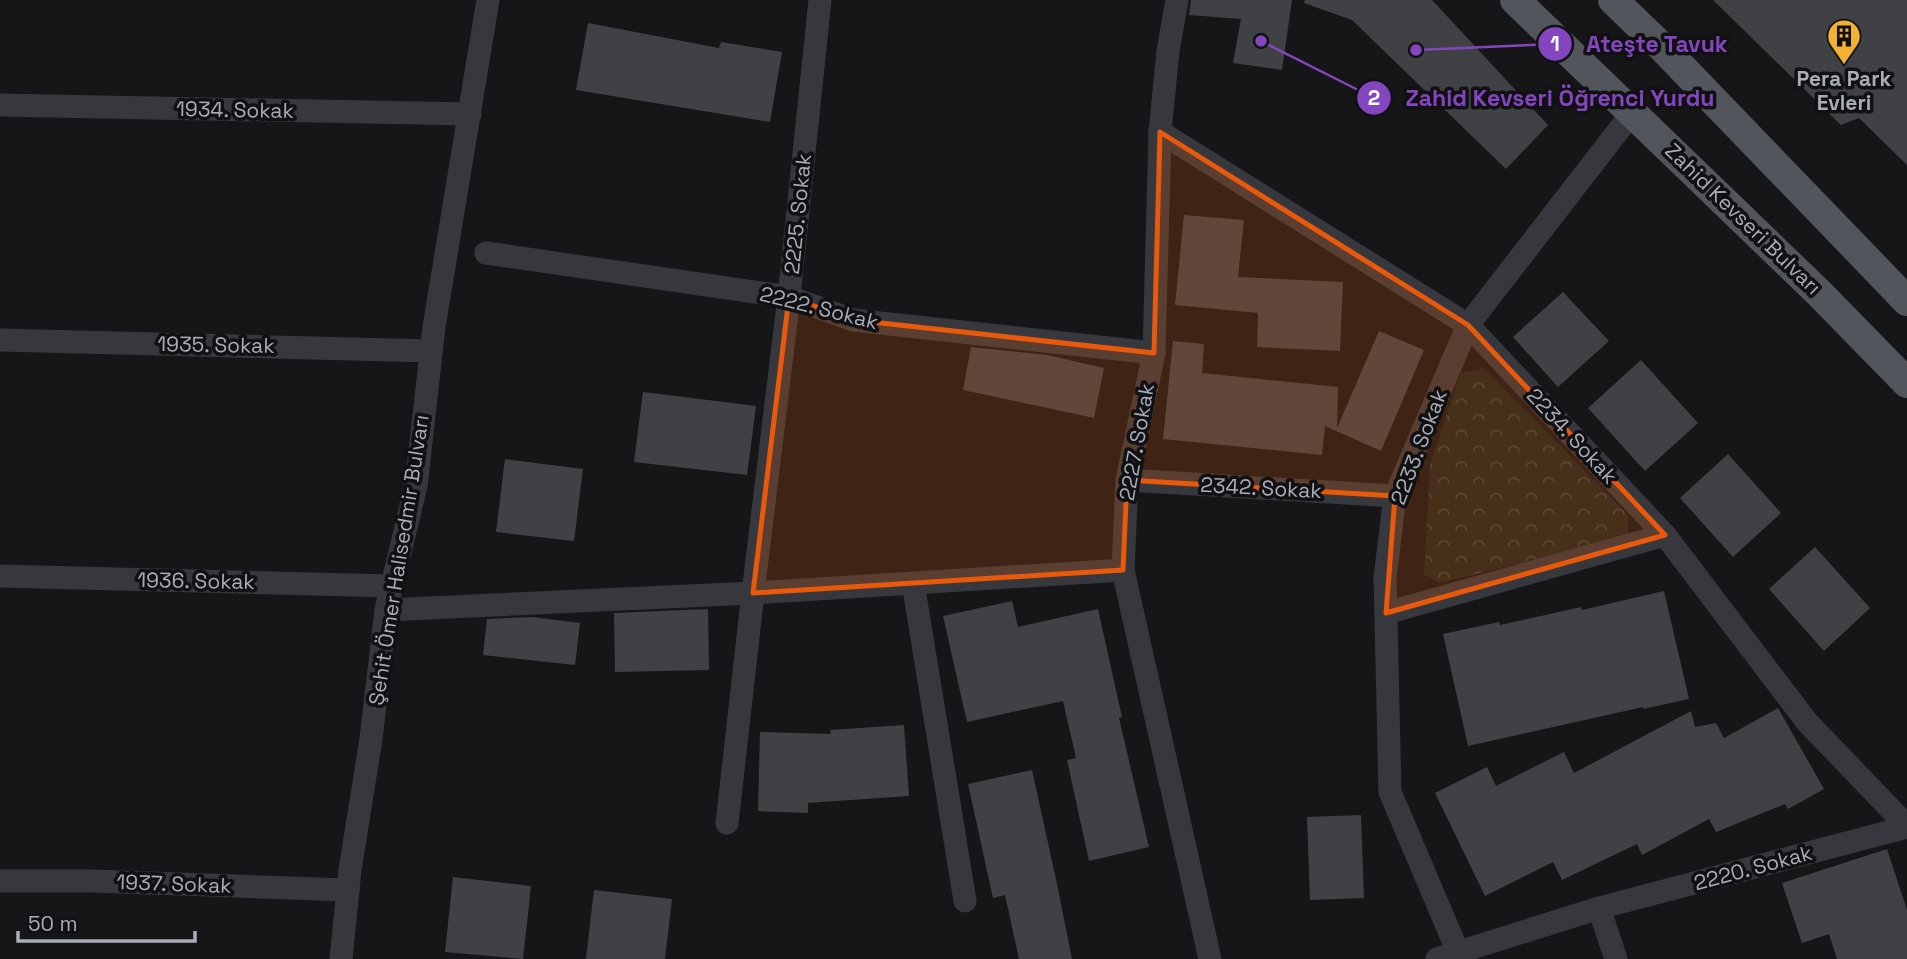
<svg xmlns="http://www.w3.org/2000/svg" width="1907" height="959" font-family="'Space Grotesk',sans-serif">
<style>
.park{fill:url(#park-crowns)}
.building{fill:#404145}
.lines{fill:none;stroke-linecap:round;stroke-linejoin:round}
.minor{stroke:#37383d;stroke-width:23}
.major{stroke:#53555c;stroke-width:30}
.marked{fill:#e8590c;fill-opacity:0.2;stroke:#e8590c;stroke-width:5;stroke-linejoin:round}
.labels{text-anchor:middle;stroke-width:7;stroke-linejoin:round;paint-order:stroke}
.poi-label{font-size:21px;font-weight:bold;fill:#a8adb8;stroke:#111113}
.street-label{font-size:21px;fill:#a8adb8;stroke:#111113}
.leader{fill:none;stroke:#8446be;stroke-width:2.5}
.callout-dot{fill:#8446be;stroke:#111113;stroke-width:2.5}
.mark-label{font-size:21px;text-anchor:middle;font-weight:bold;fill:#fff}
.callout-label{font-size:23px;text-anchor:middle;font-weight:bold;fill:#8446be;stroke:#111113;stroke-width:7;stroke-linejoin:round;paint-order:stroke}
</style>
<defs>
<pattern id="park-crowns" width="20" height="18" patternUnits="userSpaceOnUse" patternTransform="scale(1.75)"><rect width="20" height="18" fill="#1e261f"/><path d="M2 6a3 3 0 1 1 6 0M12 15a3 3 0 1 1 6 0" fill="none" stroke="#3c433d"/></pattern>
</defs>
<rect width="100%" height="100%" fill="#161618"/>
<path class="park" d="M1484,368L1628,515V536L1440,583L1424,574L1430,465L1461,373Z"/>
<g class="building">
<path d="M1191,0H1292L1282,70L1233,63L1241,19L1189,15Z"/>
<path d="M1305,0H1432L1548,125L1506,169L1352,20L1304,3Z"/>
<path d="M1713,0H1907V165L1859,118L1841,125Z"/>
<path d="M588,23L719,48L721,42L782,52L770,122L576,90Z"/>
<path d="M1184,215L1244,220L1238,277L1343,282L1340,351L1257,347L1258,313L1175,305Z"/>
<path d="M1563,292L1609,341L1558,387L1513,337Z"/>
<path d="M1379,331L1424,350L1381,451L1325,426L1322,455L1163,439L1173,341L1204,344L1202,373L1338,387L1337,428Z"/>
<path d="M971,347L1047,355L1104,368L1094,418L963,390Z"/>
<path d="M1641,360L1698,423L1645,471L1588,408Z"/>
<path d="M643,392L756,406L747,475L634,462Z"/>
<path d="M1728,454L1781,513L1733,557L1680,498Z"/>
<path d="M505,459L583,469L574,541L496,532Z"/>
<path d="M1815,547L1870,608L1824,651L1769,589Z"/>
<path d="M1664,591L1689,699L1643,709V707L1468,746L1443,634L1499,622L1500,625L1581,607L1582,610Z"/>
<path d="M1012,601L1018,627L1098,609L1122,717L1119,718L1149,847L1089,861L1067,760L1076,758L1063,701L967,722L943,616Z"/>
<path d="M708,609L709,670L615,672L614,613Z"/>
<path d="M532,617L580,623L575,665L483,655L487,619Z"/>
<path d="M1778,708L1824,789L1788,809L1785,804L1716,832L1709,819L1642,855L1637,844L1562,880L1553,862L1485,896L1435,793L1487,767L1496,786L1564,752L1574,773L1691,711L1695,727L1716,723L1724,738Z"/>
<path d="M904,725L909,796L808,803V813L758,811L760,732L831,734L830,730Z"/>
<path d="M1032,770L1057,884L1072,959H1019L1005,895L993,898L968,784Z"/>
<path d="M1361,815L1364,898L1310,900L1307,817Z"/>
<path d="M1887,849L1907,910V959H1837L1829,934L1802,943L1782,883Z"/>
<path d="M453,877L531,886L523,959L445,952Z"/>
<path d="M594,890L672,899L665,959H586Z"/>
</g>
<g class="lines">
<g class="minor">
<path d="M1177,0L1168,51L1160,132L1154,353L1127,480L1123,570L1210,959"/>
<path d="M0,105L470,114"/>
<path d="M1160,132L1468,325L1665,535L1807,722L1907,826"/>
<path d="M486,253L789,297L853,320L1154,353"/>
<path d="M0,340L431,351"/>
<path d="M1127,480L1395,496"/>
<path d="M0,576L392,586"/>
<path d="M913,583L965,901"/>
<path d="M386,610L753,593L1123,570"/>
<path d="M1386,613L1665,535"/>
<path d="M727,823L753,593L789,297L820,0"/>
<path d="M0,881H93L348,890"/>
<path d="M1458,952L1390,792L1385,577L1395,496L1468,325L1632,113"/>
<path d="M341,959L350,870L371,739L386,610L416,486L434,327L488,0"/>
<path d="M1437,959L1599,908"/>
<path d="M1616,959L1599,908L1907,827"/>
</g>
<g class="major">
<path d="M1515,0L1820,294L1907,383"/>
<path d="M1613,0L1663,48L1907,301"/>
</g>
</g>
<path class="marked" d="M1160,132L1468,325L1665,535L1386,613L1395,496L1127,480L1123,570L753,593L789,297L853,320L1154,353Z"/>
<defs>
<g id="building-pin" transform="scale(1.75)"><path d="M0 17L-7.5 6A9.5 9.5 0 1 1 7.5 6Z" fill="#f2b134" stroke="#111113"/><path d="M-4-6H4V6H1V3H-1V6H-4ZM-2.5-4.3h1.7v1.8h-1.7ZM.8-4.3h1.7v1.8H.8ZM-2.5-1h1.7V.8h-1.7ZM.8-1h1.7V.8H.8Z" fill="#111"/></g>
</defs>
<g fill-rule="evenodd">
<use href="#building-pin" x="1844" y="36"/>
</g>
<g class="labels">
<g class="poi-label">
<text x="1844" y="86">Pera Park<tspan x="1844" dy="24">Evleri</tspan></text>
</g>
<g class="street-label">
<text transform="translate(235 110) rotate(1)" y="7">1934. Sokak</text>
<text transform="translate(798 214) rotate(-84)" y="7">2225. Sokak</text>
<text transform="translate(1743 219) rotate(44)" y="7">Zahid Kevseri Bulvarı</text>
<text transform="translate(819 308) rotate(14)" y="7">2222. Sokak</text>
<text transform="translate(216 345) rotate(1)" y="7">1935. Sokak</text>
<text transform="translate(1572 436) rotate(47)" y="7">2234. Sokak</text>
<text transform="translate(1137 442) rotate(-80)" y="7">2227. Sokak</text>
<text transform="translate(1419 447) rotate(-69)" y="7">2233. Sokak</text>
<text transform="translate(1261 488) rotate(3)" y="7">2342. Sokak</text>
<text transform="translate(399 560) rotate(-81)" y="7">Şehit Ömer Halisedmir Bulvarı</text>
<text transform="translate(196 581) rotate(1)" y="7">1936. Sokak</text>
<text transform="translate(1753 868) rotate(-15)" y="7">2220. Sokak</text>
<text transform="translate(174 884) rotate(2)" y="7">1937. Sokak</text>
</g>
</g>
<path class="leader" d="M1416 50L1555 44M1261 41L1374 98"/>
<g class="callout-dot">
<circle cx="1416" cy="50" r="7"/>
<circle cx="1261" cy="41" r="7"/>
<circle cx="1555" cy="44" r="18"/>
<circle cx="1374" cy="98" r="18"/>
</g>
<g class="mark-label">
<text x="1555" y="51">1</text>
<text x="1374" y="105">2</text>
</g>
<g class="callout-label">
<text x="1657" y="52">Ateşte Tavuk</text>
<text x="1560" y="106">Zahid Kevseri Öğrenci Yurdu</text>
</g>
<path d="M18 931v10h177v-10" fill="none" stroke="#a8adb8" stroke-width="3.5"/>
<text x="28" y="931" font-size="21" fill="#a8adb8" stroke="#111113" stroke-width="5" paint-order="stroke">50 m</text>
</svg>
